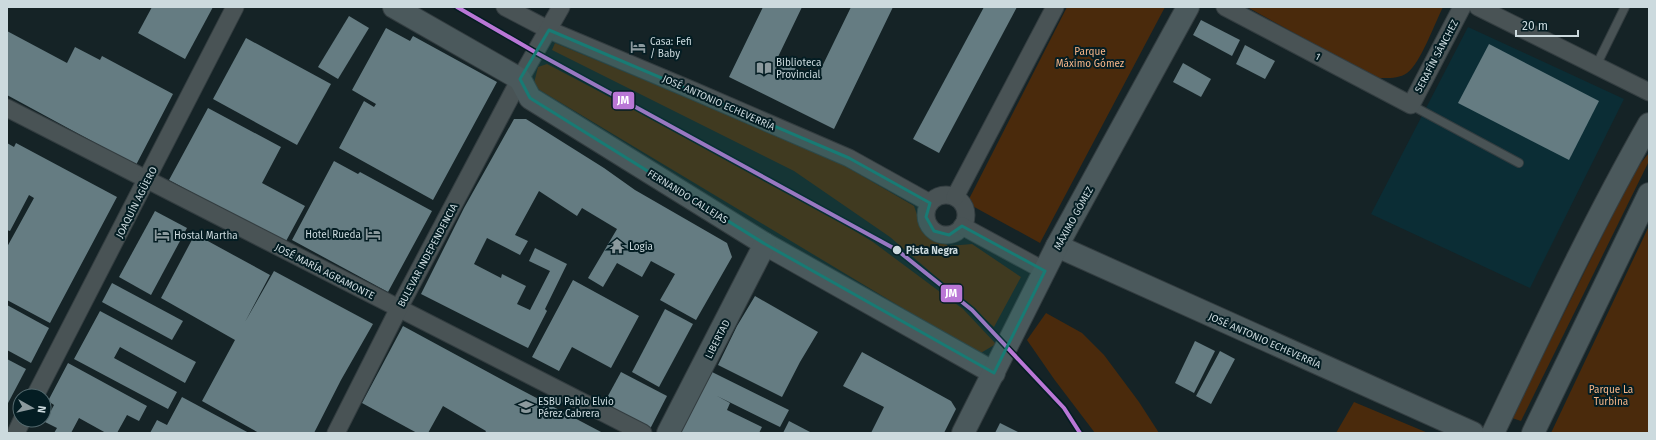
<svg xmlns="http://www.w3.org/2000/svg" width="1656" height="440" font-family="'Fira Sans',sans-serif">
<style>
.built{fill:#0b2d35}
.green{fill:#4a2a0c}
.building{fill:#657c82}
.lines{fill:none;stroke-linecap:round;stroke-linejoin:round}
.lane-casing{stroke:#333d40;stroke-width:10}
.street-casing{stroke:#333d40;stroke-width:19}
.secondary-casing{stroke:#333d40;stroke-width:24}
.lane{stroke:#495355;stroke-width:8}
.street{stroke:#495355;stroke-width:17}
.secondary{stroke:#4b595c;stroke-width:22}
.rail-1-casing{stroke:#041d23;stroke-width:7}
.rail-1{stroke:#ba77d6;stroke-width:4}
.marked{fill:#187b74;fill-opacity:0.2;stroke:#187b74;stroke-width:3;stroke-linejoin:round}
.stop-dot{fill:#ccdade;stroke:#041d23;stroke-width:1.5}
.labels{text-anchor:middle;stroke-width:4;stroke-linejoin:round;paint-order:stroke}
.poi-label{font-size:10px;fill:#ccdade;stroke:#041d23;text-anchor:start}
.park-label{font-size:10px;fill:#f6b588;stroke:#041d23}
.street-label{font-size:10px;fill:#ccdade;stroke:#041d23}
.stop-label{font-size:10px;font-weight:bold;fill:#ccdade;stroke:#041d23;text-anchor:start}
.line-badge{stroke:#041d23;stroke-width:1.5}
.badge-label{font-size:11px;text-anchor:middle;font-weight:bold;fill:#fff}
</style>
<rect width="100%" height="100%" fill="#152326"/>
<path class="built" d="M1468,27L1624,99L1530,288L1371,214Z"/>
<g class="green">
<path d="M1067,7H1165L1040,243L967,203Z"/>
<path d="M1247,7H1443C1435,23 1420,64 1407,73C1399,79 1386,78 1376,78Z"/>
<path d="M555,43L828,156L914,206L923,232L949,246L972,244L1021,277L994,327L890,237L794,171L552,50Z"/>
<path d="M547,64L792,193L873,242L963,309L996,344L979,354L538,89L534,83L538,67Z"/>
<path d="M1649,153V161L1521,421L1512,418L1635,170Z"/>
<path d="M1649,226V433H1551Z"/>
<path d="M1046,313L1082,333L1104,355L1139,402L1159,433H1095L1054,379L1027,340Z"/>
<path d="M1354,402L1428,433H1336Z"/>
</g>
<g class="building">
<path d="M152,7H213L185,59L138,33Z"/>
<path d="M763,7H802L777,59L816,79L851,7H893L834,129L729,77Z"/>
<path d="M984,7H1017L939,153L913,139Z"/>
<path d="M349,16L369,28L338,79L318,67Z"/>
<path d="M1201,20L1240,40L1232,56L1193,35Z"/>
<path d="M386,28L410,41L413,36L497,82L433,200L339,148L364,101L374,107L376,104L352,90Z"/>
<path d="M7,31L67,63L75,47L100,60L102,56L173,94L136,165L7,95Z"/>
<path d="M246,38L331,84L297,145L213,99Z"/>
<path d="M1489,44L1599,101L1569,160L1458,103Z"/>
<path d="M1245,45L1275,61L1265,79L1236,64Z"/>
<path d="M1183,63L1211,79L1201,97L1173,82Z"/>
<path d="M208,108L281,147L262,183L305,206L285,243L169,180Z"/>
<path d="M514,119H526L604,168L635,190L727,243L732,257L696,320L660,300L675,274L651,261L642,277L617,263L603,287L588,278L617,229L582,208L577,216L539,191L515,235L528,241L520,255L487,238L474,264L501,278L502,274L526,286L517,304L530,310L550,271L529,261L535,248L567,264L545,309L547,311L528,348L421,294L464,208Z"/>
<path d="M7,143L14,147L16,143L117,197L50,323L7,300V247L34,198L29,195L10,231L7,230Z"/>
<path d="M334,161L358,174L360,172L432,211L388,292L292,240Z"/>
<path d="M155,211L187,228L151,295L119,277Z"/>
<path d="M195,234L270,275L245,322L274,271L373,324L341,380L314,433H259L202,401L235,340L161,298Z"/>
<path d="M573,280L639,316L611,368L572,347L559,371L532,357Z"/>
<path d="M112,283L183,321L172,340L102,302Z"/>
<path d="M755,296L818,332L800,362L782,397L718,365L737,326Z"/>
<path d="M7,305L49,328L31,363L7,350Z"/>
<path d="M665,309L693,324L659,387L632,372Z"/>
<path d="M100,311L196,362L185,383L120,347L114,358L177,392L168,409L74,359Z"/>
<path d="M403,326L510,384L603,433H485L486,431L443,406L428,433H417L362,403Z"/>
<path d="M1195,341L1215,351L1194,393L1175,383Z"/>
<path d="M1220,351L1235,359L1211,404L1196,396Z"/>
<path d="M862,352L951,401L956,409L944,433H871L884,407L843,386Z"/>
<path d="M7,359L26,369L7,405Z"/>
<path d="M68,363L147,406L139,421L127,415L117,433H106L79,418L71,433H54L57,428L45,422L54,405L48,401Z"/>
<path d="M621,372L667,396L650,429L603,405Z"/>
<path d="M712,372L789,410L780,427L717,396L730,403L727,410L762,427L759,433H680Z"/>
<path d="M182,397L249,433H150L157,420L167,425Z"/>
<path d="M789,421L812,433H783Z"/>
<path d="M1000,423L1020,433H995Z"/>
</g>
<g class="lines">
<g class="lane-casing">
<g id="lane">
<path d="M1596,66L1625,7"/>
<path d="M1411,105L1519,163"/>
</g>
</g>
<g class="street-casing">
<g id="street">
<path d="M505,7L549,30L694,91L849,158L930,203"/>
<path d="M1225,7L1411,105L1462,7"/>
<path d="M1478,7L1649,92"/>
<path d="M7,108L643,433"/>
<circle cx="946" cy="215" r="20"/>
<path d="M955,197L1055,7"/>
<path d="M962,226L1045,271"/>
<path d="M35,396L235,7"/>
<path d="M16,433L22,420"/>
<path d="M336,433L399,308L520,79L561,7"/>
</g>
</g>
<g class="secondary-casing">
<g id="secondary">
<path d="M394,7L520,79L530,98L765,244L994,373"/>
<path d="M1057,246L1473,433"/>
<path d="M668,433L765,244"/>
<path d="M963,433L1057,246L1188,7"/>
<path d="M1493,433C1543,329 1592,224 1649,124"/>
<path d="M1533,433L1649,194"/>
</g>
</g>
<use href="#lane" class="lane"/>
<use href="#street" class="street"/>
<use href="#secondary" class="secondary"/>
<g class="rail-1-casing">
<path id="rail-1" d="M457,7L535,52L897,250L972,310L1064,408L1080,433"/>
</g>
<use href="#rail-1" class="rail-1"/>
</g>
<path class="marked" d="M549,30L849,158L930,203L926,217L934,231L949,235L962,226L1045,271L994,373L765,244L530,98L520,79Z"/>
<defs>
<g id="hotel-bare" transform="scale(1.2)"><path d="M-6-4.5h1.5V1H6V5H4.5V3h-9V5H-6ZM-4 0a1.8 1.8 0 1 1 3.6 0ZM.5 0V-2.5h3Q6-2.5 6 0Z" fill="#8c9a9e" stroke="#041d23" stroke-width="2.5" paint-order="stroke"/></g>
<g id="library-bare" transform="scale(1.2)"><path d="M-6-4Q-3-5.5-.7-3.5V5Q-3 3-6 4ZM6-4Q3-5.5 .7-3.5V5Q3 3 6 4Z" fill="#8c9a9e" stroke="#041d23" stroke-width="2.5" paint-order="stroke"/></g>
<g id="temple-bare" transform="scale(1.2)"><path d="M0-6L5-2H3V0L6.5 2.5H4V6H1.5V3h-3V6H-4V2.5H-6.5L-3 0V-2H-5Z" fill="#8c9a9e" stroke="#041d23" stroke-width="2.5" paint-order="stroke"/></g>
<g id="school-bare" transform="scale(1.2)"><path d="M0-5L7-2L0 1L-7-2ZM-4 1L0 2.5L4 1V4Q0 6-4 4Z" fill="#8c9a9e" stroke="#041d23" stroke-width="2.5" paint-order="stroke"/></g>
</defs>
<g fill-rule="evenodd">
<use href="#hotel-bare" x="638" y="47"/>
<use href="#library-bare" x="764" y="68"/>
<use href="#hotel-bare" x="373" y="234"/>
<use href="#hotel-bare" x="162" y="235"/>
<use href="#temple-bare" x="617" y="246"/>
<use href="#school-bare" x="526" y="407"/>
</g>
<circle class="stop-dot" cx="897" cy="250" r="5"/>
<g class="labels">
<g class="poi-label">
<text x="650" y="45">Casa: Fefi<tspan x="650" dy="12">/ Baby</tspan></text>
<text x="776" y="66">Biblioteca<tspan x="776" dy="12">Provincial</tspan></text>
<text x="361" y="238" text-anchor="end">Hotel Rueda</text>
<text x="174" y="239">Hostal Martha</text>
<text x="629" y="250">Logia</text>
<text x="538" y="405">ESBU Pablo Elvio<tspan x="538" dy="12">Pérez Cabrera</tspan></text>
</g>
<g class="park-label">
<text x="1090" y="55">Parque<tspan x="1090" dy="12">Máximo Gómez</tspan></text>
<text x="1611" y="393">Parque La<tspan x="1611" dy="12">Turbina</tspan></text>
</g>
<g class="street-label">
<text transform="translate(1318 56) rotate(28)" y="4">1</text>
<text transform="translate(1436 56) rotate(-62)" y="4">SERAFÍN SÁNCHEZ</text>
<text transform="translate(719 102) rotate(24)" y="4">JOSÉ ANTONIO ECHEVERRÍA</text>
<text transform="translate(688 196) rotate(32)" y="4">FERNANDO CALLEJAS</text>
<text transform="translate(136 202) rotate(-63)" y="4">JOAQUÍN AGÜERO</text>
<text transform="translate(1073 218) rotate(-61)" y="4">MÁXIMO GÓMEZ</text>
<text transform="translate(427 255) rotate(-62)" y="4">BULEVAR INDEPENDENCIA</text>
<text transform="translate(325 271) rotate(27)" y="4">JOSÉ MARÍA AGRAMONTE</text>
<text transform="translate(717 339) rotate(-63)" y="4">LIBERTAD</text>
<text transform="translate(1265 340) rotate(24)" y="4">JOSÉ ANTONIO ECHEVERRÍA</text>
</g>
<g class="stop-label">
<text x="906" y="254">Pista Negra</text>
</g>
</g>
<g class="line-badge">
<rect x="612" y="91" width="23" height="19" rx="4" fill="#ba77d6"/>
<rect x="940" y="284" width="23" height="19" rx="4" fill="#ba77d6"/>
</g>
<g class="badge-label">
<text x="623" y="104">JM</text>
<text x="951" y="297">JM</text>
</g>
<rect width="1656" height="440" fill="none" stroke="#ccdade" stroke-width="16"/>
<g transform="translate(32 408) rotate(98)"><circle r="19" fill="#041d23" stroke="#54696e"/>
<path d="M0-3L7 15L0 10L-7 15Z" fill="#8c9a9e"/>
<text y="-6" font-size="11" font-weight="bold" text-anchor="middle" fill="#ccdade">N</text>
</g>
<path d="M1516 30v6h62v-6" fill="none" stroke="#ccdade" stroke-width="2"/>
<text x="1522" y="30" font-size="12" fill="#ccdade" stroke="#041d23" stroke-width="3" paint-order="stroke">20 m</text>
</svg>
